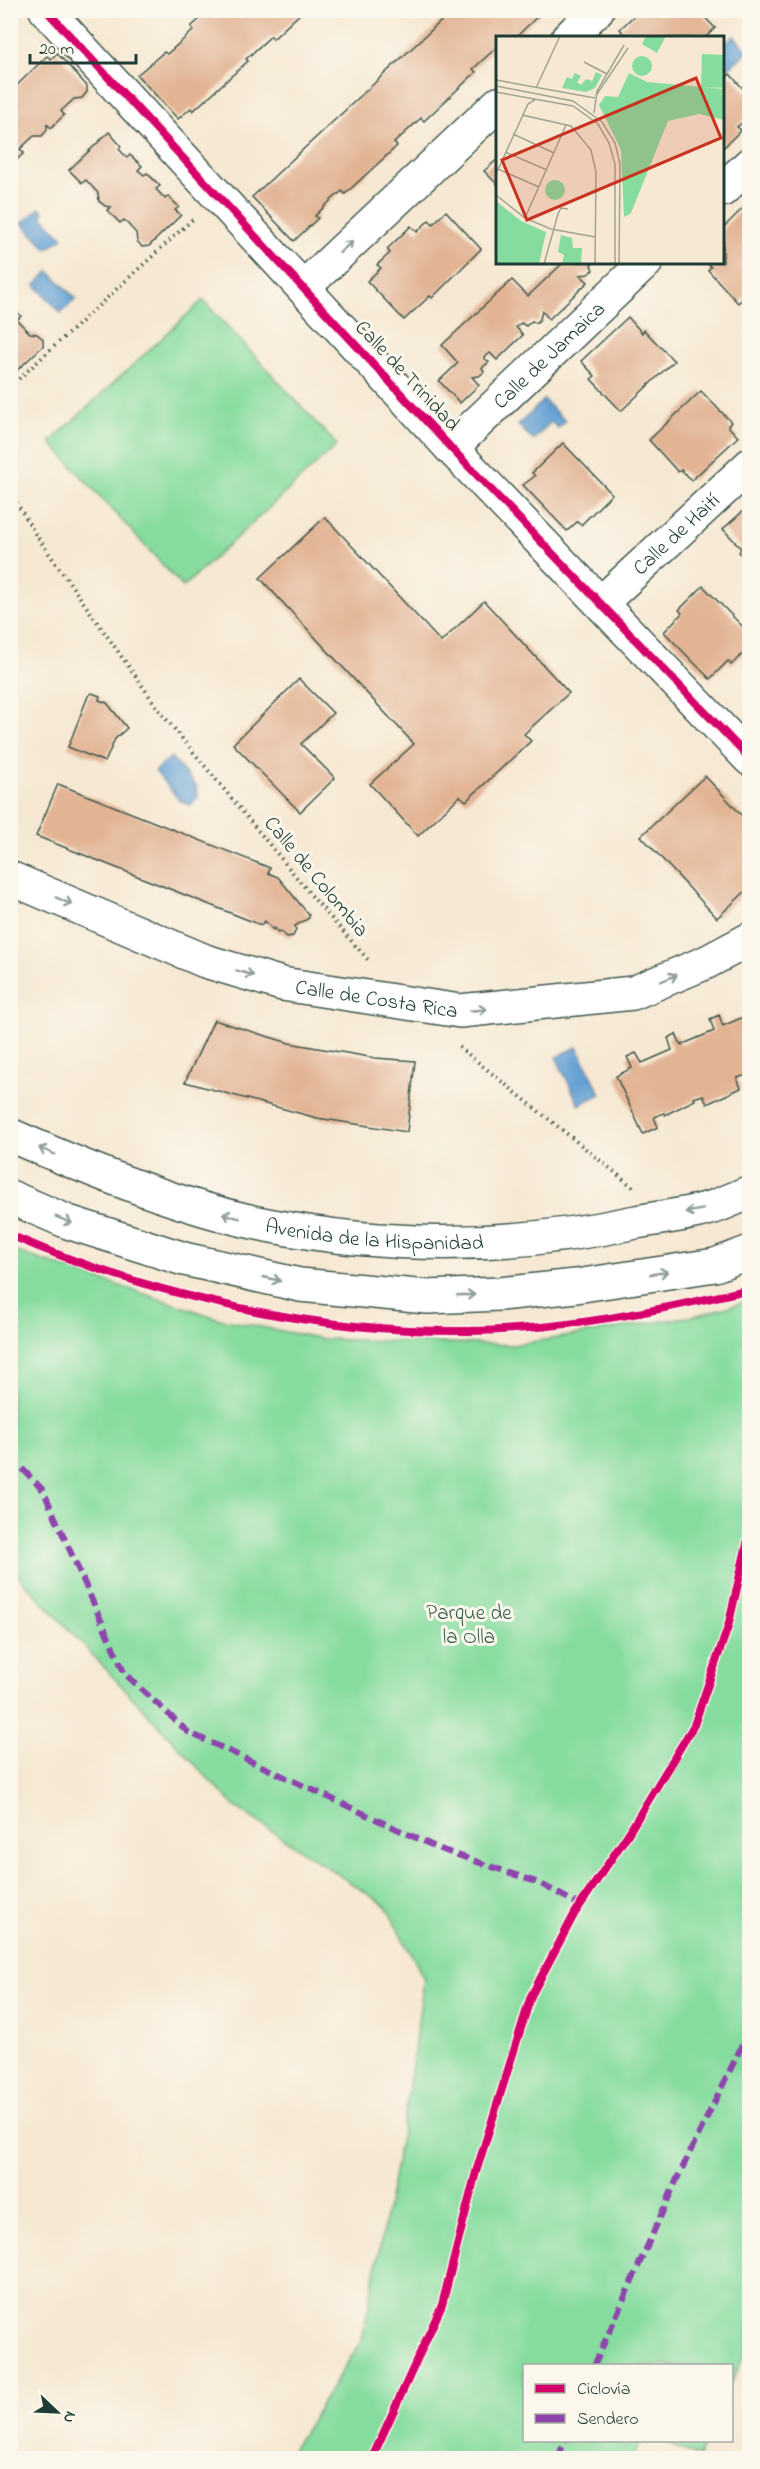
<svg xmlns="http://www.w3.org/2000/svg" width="760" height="2469" font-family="'Indie Flower',sans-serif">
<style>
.green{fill:#86dc9f;stroke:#528c6a;stroke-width:1.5}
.water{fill:#64a0d4;stroke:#426e84;stroke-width:1.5}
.building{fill:#e2b494}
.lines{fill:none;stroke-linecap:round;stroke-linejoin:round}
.minor-casing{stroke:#3f574c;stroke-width:36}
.primary-casing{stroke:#3f574c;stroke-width:36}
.path{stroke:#3f574c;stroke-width:4;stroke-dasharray:1.5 4.5;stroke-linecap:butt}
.minor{stroke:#fff;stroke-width:33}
.primary{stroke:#fff;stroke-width:33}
.quiet{stroke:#8e44ad;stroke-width:6;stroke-dasharray:12 6;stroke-linecap:butt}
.cycleway-casing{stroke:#fbf7ec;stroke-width:11}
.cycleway{stroke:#d6006c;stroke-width:8}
.oneway{stroke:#8f9e9a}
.labels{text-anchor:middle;stroke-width:6;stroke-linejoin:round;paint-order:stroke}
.street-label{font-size:21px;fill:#1f3d34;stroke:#fbf7ec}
.park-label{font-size:21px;fill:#345d49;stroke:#fbf7ec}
.inset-road{fill:none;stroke:#a0a493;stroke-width:1.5}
.view{fill:#c8321e;fill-opacity:0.15;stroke:#c8321e;stroke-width:3}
.inset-edge{fill:none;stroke:#1f3d34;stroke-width:3}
</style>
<rect width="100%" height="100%" fill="#fbf7ec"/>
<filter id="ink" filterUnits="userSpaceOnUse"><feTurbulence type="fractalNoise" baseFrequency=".0167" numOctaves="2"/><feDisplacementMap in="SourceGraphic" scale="12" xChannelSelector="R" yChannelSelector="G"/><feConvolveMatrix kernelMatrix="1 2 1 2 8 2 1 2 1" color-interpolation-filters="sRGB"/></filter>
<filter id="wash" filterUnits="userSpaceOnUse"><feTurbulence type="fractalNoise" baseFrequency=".008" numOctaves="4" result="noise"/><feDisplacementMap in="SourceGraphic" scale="24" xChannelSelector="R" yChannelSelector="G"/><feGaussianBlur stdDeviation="1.35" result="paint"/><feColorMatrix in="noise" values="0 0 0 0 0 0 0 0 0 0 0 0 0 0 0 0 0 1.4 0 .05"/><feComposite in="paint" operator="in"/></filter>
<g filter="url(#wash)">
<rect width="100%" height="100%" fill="#f6e8d2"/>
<g class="green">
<path d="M203,300L337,445L183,587L50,442Z"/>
<path d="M11,1250L220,1319L323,1339L513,1345L694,1316L749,1301V2343L732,2383V2366H524V2440L641,2441L633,2458H287L362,2340L405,2115L424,1979L386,1906L234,1806L11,1568Z"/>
<path d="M663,2441H706L699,2457Z"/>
</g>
<g class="water">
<path d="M734,36L748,51L723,73V46Z"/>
<path d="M40,208L44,212L42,216L63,238L47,249L22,223Z"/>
<path d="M49,271L76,299L61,313L35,285Z"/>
<path d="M544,400L565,421L558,428L551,422L533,440L518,425Z"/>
<path d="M171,757L196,786L198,798L190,805L179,800L155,771Z"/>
<path d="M577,1047L601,1094L579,1105L556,1057Z"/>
</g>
<g id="blocks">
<g class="building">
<path d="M209,10H304L273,39L271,36L246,59L248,61L193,111L191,108L178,119L137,75L164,52L167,54L194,30L191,27Z"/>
<path d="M453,10H544L515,38H498V46L473,69L476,72L424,121L421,118L394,143L397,146L345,194L342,191L328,203L315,216L318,218L294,241L252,197Z"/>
<path d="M640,10H698L715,28L705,38H618L623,33L620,29Z"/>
<path d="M57,53L87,86V92L82,98L74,99L61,111L64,115L51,128L47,124V130L42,136H34L20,149L24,153L10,166V96L16,91L14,88L47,56L51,59Z"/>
<path d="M730,74L746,92L750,88V116L737,127L741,130L723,148V81Z"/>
<path d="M109,132L121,146L119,149L127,158L130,155L142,166L138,170L144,175L147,173L160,186L156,189L165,199L168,196L179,207L175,210L181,215L149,246L142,247L137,241L136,233L124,220L120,223L107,210L111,207L105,206L99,201L98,193L86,180L82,183L69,170Z"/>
<path d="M498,159V185L484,171Z"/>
<path d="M743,208L750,215V292L738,303L708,270L711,267L706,262H723V228Z"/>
<path d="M446,211L481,249L432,298L430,296L404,320L367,281L381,268L377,265L390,253L387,249L411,226L417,232L429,220L433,224Z"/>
<path d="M564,262H594L591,265L593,270L588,274L580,275L588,282L549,319L542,311L540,319L536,323L532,321L526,326L521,323L516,327L523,335L497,360L490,353L484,358L489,362L482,368L484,372L479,376L472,377L479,385L460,403L439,381L458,363L442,345L512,280L528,296Z"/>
<path d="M10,305L21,316L17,320L30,333L37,334L43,339V346L10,377Z"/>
<path d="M628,317L642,333L644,330L674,361L621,411L591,379L595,376L581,361Z"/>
<path d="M701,391L731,422L728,426L738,437L692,480L681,470L678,472L649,440Z"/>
<path d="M563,443L612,494L581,525L577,522L567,531L523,485L535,476L532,473Z"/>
<path d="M750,505V563L739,552L741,548L723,529Z"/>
<path d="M325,517L441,642L484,601L569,693L524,734L531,741L466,801L460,796L418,836L370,784L414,744L260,578Z"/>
<path d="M703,586L750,634V647L731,665L728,661L710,679L664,632L682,613L679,610Z"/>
<path d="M299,679L333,713L301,744L335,778L300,812L233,744Z"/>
<path d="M92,693L100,696L99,700L107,703L127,728L115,739L105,762L68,747L88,696Z"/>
<path d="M705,776L750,824V887L717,918L641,836Z"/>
<path d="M58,784L270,868L268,873L278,877L309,915V918L295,926L296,930L293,936L287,937L280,931L278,933L275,928L273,930L265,921L261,925L36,836Z"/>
<path d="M750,1014V1074L737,1078L741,1088L707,1104L703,1095L694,1098L695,1100L665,1115L664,1113L654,1117L658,1127L643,1134L616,1076L632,1068L627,1057L636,1053L642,1063L672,1050L668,1038L676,1034L681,1045L714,1031L710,1019L719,1015L723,1026Z"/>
<path d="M214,1020L289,1043L375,1058L415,1061L407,1132L317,1118L185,1082Z"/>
</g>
</g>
</g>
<g filter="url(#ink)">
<use href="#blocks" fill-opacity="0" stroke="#3f574c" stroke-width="1.5"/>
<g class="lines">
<g class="minor-casing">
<g id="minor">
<path d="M46,10L451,448L750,759"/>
<path d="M568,38L597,10"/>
<path d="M722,190L750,164"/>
<path d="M304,287L498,104"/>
<path id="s1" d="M451,448L646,262"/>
<path id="s2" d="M601,603L750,465"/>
<path id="s3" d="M10,878L205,961L282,984L460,1011L633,993L707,962L750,939"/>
</g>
</g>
<g class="primary-casing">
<g id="primary">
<path id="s4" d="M10,1135C90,1170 182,1208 267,1225C389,1249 515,1248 636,1222C662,1217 691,1215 716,1206C727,1202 738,1197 750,1192"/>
<path d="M10,1197L68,1222L184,1259L300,1285L427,1297L500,1294L576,1286L715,1265L750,1252"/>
</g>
</g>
<g class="path">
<path d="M10,387L193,219"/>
<path d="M10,492L36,535L162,714L316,901L369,961"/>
<path d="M459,1047L633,1187"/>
</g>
<use href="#minor" class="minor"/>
<use href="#primary" class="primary"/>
<g class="quiet">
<path d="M10,1456L43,1490L125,1674L188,1732L440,1849L539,1883L580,1905"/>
<path d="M594,2366L677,2179L750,2029"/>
<path d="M558,2458L565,2440"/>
</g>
<g class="cycleway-casing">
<g id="cycleway">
<path d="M46,10L451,448L750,759"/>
<path d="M10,1235C151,1296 314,1333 468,1331C563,1330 658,1311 750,1289"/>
<path d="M372,2458L442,2305L476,2172L531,1996L575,1913L628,1834L694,1725L728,1627L750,1531"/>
</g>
</g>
<use href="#cycleway" class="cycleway"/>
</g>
<defs><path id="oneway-shaft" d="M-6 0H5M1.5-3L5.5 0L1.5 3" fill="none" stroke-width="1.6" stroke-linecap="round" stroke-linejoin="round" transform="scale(1.5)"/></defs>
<g class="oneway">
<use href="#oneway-shaft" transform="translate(346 247) rotate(-43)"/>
<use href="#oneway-shaft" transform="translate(64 901) rotate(24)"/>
<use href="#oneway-shaft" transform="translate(245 973) rotate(17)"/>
<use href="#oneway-shaft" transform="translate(669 978) rotate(-23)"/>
<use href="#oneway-shaft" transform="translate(478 1010) rotate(-6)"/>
<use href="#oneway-shaft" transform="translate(47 1151) rotate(-157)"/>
<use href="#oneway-shaft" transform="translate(694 1211) rotate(170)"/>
<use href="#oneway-shaft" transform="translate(231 1216) rotate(-165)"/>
<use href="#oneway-shaft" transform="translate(64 1220) rotate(22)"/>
<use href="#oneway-shaft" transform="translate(659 1273) rotate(-9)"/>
<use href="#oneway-shaft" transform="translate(272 1279) rotate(13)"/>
<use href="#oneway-shaft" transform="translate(466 1295) rotate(-2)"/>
</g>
</g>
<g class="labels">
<g class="street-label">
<text dy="7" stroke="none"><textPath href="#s1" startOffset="135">Calle de Jamaica</textPath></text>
<text transform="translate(408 375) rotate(47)" y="7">Calle de Trinidad</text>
<text dy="7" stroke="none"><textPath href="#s2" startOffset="102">Calle de Haití</textPath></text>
<text transform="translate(317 876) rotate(50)" y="7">Calle de Colombia</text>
<text dy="7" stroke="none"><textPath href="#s3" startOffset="388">Calle de Costa Rica</textPath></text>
<text dy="7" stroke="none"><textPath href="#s4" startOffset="381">Avenida de la Hispanidad</textPath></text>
</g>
<g class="park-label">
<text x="469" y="1619">Parque de<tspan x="469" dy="24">la Olla</tspan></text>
</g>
</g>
<g transform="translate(496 36)">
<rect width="228" height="228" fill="#f6e8d2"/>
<path d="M150,0H170L161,17L146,8ZM206,18L228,19V52L205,51ZM136 30a10 10 0 1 1 20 0a10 10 0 1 1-20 0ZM100,36L106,39L99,52L90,56L66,52L71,41L76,43L79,37L85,40L81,46L85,49L90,43L96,45ZM133,37L151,46L228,53V84L203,78L172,85L135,177L128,181L125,114L103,69L109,60L122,61ZM49 154a10 10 0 1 1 20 0a10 10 0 1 1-20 0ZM0,165L25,185L50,196L43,228H0ZM65,199L76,202L77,212H86L85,228H66L68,219L62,216Z" fill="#86dc9f"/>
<path class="inset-road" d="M88,26L111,38M0,44L99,62M0,50L77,65L106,86L119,107L124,128L123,228M40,52L64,0M0,56L77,70L102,88L113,107L119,128V228M101,58L132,12M98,77L101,55L128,9M26,79L75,90L95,114L100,136L99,228M17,98L58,117M9,116L51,134M2,133L43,151M0,138L32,68L40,63M0,159L29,182L55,193L99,201M29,182L70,89M48,228L62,178L65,172L72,173"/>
<path class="view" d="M200,42L225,102L31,184L6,124Z"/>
<rect width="228" height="228" class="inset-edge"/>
</g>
<rect width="760" height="2469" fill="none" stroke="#fbf7ec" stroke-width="36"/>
<rect x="523" y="2364" width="210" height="78" fill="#fbf7ec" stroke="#a3ada2" stroke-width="1.5"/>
<rect x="535" y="2384" width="30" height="9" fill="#d6006c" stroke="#a3ada2" stroke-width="1.5"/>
<text x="577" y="2394" font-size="18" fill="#1f3d34">Ciclovía</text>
<rect x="535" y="2414" width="30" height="9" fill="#8e44ad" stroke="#a3ada2" stroke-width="1.5"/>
<text x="577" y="2424" font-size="18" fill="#1f3d34">Sendero</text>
<g transform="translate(57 2412) rotate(113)" stroke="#fbf7ec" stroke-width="4.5" paint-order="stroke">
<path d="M0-4.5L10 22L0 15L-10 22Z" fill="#1f3d34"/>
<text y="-9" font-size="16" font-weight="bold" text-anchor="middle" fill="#1f3d34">N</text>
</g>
<path d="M30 54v9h106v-9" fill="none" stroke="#1f3d34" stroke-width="3"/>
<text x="39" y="54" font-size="18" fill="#1f3d34" stroke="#fbf7ec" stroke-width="4.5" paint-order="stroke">20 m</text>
</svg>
